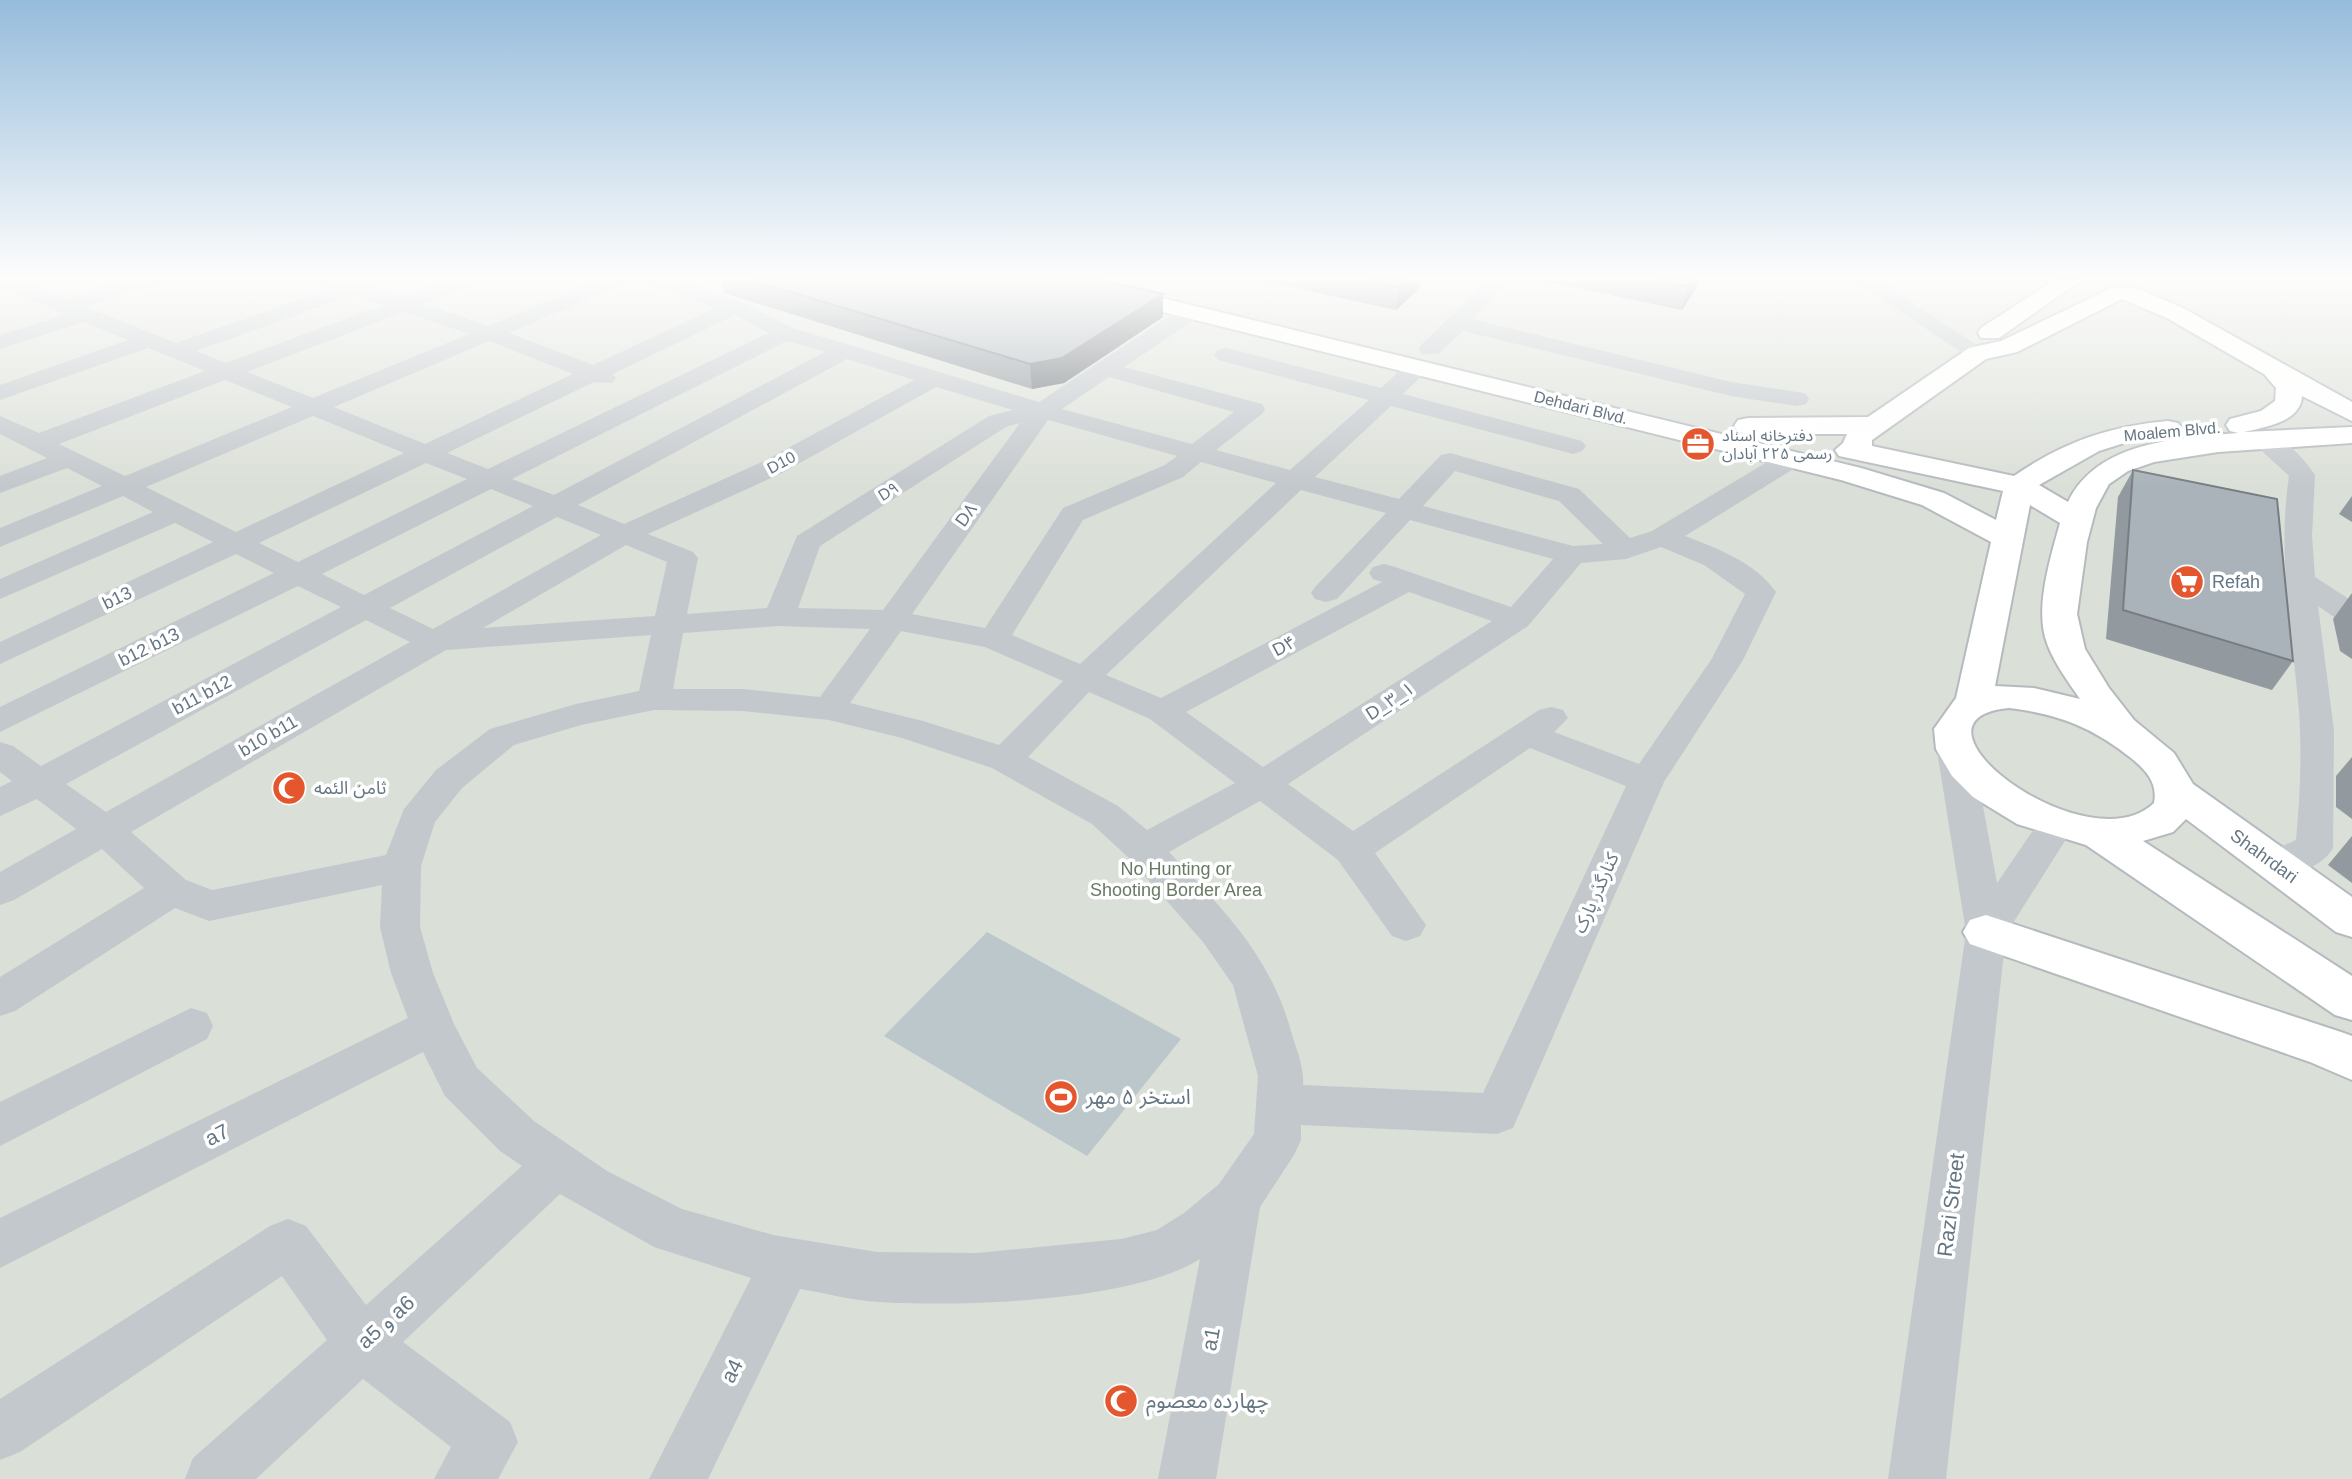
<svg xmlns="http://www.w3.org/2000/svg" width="2352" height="1479" font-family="Arial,'Noto Sans Arabic',sans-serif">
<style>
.green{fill:#dadfd7}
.water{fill:#bbc7cb}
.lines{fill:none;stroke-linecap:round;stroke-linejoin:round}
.major-casing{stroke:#b5babe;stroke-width:4}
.minor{fill:#c3c8cc;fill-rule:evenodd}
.major{fill:#fff;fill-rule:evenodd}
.wall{fill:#929a9f}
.shaded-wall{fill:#777d82}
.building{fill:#aab3b9;stroke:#777d82;stroke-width:2}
.labels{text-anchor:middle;stroke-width:7;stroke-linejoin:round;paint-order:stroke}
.far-street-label{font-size:16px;fill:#657683;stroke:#fff}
.far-poi-label{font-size:16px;fill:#657683;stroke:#fff;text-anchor:start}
.street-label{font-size:18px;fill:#657683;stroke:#fff}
.poi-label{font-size:18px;fill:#657683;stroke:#fff;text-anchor:start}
.park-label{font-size:18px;fill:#687a64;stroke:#fff}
.near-poi-label{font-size:21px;fill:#657683;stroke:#fff;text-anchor:start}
.near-street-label{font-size:21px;fill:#657683;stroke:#fff}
</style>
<rect width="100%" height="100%" fill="#fafaf8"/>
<rect class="green" x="0" y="280" width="2352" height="1199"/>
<path class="water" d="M987,932L1181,1039L1087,1156L884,1036Z"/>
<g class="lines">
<g class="major-casing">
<g id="major">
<path d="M1051,280H1088L1861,468L1944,493L1996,520L2003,491L1839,456L1835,450L1843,443L1847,434H1748L1738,432L1734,426L1738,420L1748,418L1868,417L1969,348L2001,341L2114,287L2139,289L2183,308L2352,402V421L2302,396C2301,422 2265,427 2244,432L2352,427V443L2218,452L2154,462L2128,471L2109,484L2096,508L2087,542L2077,614L2085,649L2109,688L2134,720L2174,753L2193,784L2352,897V937L2336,932L2186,819L2173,832L2143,841L2352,976V1020L2335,1015L2086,845L2017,824L1973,797L1952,776L1936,749L1934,729L1956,698L1991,542L1922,505L1841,480L1054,285ZM2122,299L2167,318L2264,374L2276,388L2275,401L2261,411L2230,419L2226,425L2230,431L2238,433C2179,438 2097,441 2068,502L2039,485L2099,451L2124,443L2178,435L2182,429L2178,423L2168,421C2109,426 2062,443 2014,476L1872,446V440L1986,359L2017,352ZM2030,505L2060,523C2051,556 2036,603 2045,637C2051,659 2067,680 2080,699L2034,688L1995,686ZM2009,708C2058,714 2092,727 2131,758C2146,770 2158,783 2154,803C2088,867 1889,719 2009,708Z"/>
<path d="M2055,280H2081L1999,338H1981L1978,333L1981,328Z"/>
<path d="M1986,915L2344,1033L2352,1036V1080L2310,1062L1970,944L1963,932L1970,920Z"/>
</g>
</g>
<g class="minor">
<path d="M0,280H18L66,299L128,280H158L155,284L86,307L176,343L333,288L324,284L321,280H370L372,287L403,297L450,280H478L475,284L424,304L488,326L600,280H627L624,284L509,333L593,365L716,308L648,284L645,280H674L743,302L793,328L1039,402L1183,307L1191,305L1202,312L1199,317L1124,367L1262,404L1265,409L1262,414L1216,450L1290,470L1369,400L1218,360L1214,355L1218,350L1226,348L1381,388C1395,376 1408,357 1427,362L1431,367L1403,394L1582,441L1586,446L1582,451L1573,454L1391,406L1315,477L1399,499L1441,455L1450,453L1579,489L1630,538L1652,531L1782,453H1800L1804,459L1800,465L1685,536C1717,548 1756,563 1776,592L1743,660L1664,782L1513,1128L1497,1134L1301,1125V1140L1294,1155L1260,1207L1216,1479H1158L1200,1259C1132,1302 960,1307 879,1302C853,1301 826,1293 800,1289L708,1479H649L751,1278L654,1247L560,1194L403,1342L510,1422L518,1442L498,1479H434L451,1447L363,1379L256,1479H185L193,1458L327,1340L282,1276L20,1452L0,1460V1399L270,1226L288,1219L306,1226L366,1305L522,1166L500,1151L445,1096L423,1052L0,1268V1218L408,1018L391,973L380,927L382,885L209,921L175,908L15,1011L0,1016V977L144,888L102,849L14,900L0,905V872L76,829L37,799L0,816V787L12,781L0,772V742L13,746L41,766L341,607L298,586L0,732V707L274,573L236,554L0,664V642L213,542L175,523L0,599V579L153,512L123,496L0,547V528L102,486L67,468L0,493V476L47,458L0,434V416L39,433L205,371L148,348L0,400V385L128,340L84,322L0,349V335L65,314L0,287ZM353,295L383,305L226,363L196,351ZM404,312L469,334L313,398L247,372ZM735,315L768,333L488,469L447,453L594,382L612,383L616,378L613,374ZM489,341L573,374L425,444L334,407ZM787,341L825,352L554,495L512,479ZM847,359L914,380L764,461L624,524L578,505ZM1109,377L1234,412L1192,444L1062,409ZM225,380L292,407L125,476L59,444ZM936,387L1013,410L989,416L797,536L767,608L687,614L698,558L693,552L648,534L782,473ZM313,416L404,453L236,532L146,487ZM1048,420L1177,456L1165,465L1063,508L985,628L912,614ZM1020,423L883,610L798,608L820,546L1006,427ZM1201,462L1276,483L1080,664L1012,635L1083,520L1183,477ZM426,463L467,479L298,562L259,543ZM1455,471L1559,501L1603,544L1573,546L1423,506ZM491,489L533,506L364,595L322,574ZM1301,490L1386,513L1315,587L1311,593L1315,599L1326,602L1337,599L1410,520L1553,559L1511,607L1395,567L1384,564L1373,567L1369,573L1373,579L1382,582L1161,698L1106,675ZM557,517L601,535L433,629L390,608ZM626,545L667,562L655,616L483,628ZM1661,547L1704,565L1745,594L1711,660L1639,764L1554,732L1568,718L1563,710L1551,707L1539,710L1353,831L1288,784L1528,626L1581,563L1626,559ZM1409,592L1492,621L1263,767L1186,712ZM366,620L410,642L106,812L66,784ZM779,626L870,629L820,697L743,689H673L683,633ZM901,631L985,647L1063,681L999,745L923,721L850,703ZM651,635L639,691L576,704L490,729L436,770L404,809L386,855L212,890L186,880L131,832L446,650ZM1089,692L1150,719L1235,783L1147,830L1118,806L1028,757ZM654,710L743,711L829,720L902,738L992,768L1092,824L1130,859L1203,942L1233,985L1258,1076L1254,1134L1219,1184L1184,1213L1157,1230L1121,1239L977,1253L877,1252L773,1235L682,1209L607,1171L534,1121L477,1068L454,1024L433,973L420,927L421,866L435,822L462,788L514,745L581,725ZM1530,748L1626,786L1483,1093L1303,1085C1304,1069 1298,1053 1293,1038C1271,955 1226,913 1169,852L1260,801L1338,860L1392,936L1406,941L1420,936L1426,925L1375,853Z"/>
<path d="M1488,280H1502L1505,284L1472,319L1731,382L1797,392L1806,394L1809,399L1806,404L1797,406L1731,396L1463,331L1438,354H1422L1419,349L1422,344Z"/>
<path d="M1853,280H1877L1989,353L1986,358H1970Z"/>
<path d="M2264,433C2286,439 2303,457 2315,475L2312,536L2315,577L2352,601V624L2341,622L2318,606L2334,731L2333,848C2322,868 2284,882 2262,875L2257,865L2262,855L2296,840C2300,798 2302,754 2299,711C2292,630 2277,556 2289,476L2251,441L2255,436Z"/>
<path d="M1955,739L1968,743L1973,751L1997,883L2045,813L2058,809L2071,813L2077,822L2006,934L1946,1479H1888L1966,932L1937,751L1942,743Z"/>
<path d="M191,1008L207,1013L213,1026L207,1039L0,1146V1102Z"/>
</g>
<use href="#major" class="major"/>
</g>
<g class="wall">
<path d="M721,280H1102L1163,317L1064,383L1032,389L724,293Z"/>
<path d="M1259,280H1421L1420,288L1396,310Z"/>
<path d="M1539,280H1701L1682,310Z"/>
<path d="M2133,470L2293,661L2272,690L2106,639L2118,497Z"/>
<path d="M2352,496V522L2339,514Z"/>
<path d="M2352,593V659L2340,651L2333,619Z"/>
<path d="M2352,757V819L2336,807V776Z"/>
<path d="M2352,836V883L2328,865Z"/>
</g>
<g class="shaded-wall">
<path d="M1407,280H1421L1420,288L1396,310L1399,287Z"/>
<path d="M1693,280H1701L1682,310L1688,286Z"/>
<path d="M1163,294V317L1064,383L1032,389L1030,364Z"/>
</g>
<g class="building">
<path d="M751,280H1102L1163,294L1062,358L1030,364Z"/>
<path d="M1365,280H1407L1399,287Z"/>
<path d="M1654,280H1693L1688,286Z"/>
<path d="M2133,470L2277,499L2293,661L2123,610Z"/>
</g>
<linearGradient id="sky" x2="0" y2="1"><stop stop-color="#96bcdc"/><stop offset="0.57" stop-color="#fdfdfc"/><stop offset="1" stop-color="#fdfdfc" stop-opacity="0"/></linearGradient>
<rect width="2352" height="487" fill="url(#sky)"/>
<defs>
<g id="office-disc" transform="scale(1.75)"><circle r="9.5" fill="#e4572e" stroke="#fff"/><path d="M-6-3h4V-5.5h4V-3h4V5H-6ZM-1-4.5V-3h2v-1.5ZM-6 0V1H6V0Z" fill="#fff"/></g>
<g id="supermarket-disc" transform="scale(1.75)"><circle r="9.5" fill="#e4572e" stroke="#fff"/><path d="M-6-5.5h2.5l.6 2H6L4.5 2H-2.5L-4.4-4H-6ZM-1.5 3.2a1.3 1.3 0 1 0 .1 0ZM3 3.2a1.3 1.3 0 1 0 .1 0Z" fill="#fff"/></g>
<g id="mosque-disc" transform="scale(1.75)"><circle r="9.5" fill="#e4572e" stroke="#fff"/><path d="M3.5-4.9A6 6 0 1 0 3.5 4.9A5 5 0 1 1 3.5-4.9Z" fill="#fff"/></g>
<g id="stadium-disc" transform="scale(1.75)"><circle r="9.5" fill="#e4572e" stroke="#fff"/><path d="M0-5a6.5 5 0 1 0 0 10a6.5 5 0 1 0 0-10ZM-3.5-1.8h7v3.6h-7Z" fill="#fff"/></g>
</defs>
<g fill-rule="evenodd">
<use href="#office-disc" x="1698" y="444"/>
<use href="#supermarket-disc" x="2187" y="582"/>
<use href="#mosque-disc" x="289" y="788"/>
<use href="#stadium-disc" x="1061" y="1097"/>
<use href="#mosque-disc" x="1121" y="1401"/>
</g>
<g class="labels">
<g class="far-street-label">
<text transform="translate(1581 407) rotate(14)" y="6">Dehdari Blvd.</text>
<text transform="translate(2172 431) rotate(-5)" y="6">Moalem Blvd.</text>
<text transform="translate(781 462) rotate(-28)" y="6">D10</text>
<text transform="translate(888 491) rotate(-32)" y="6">D۹</text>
</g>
<g class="far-poi-label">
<text x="1722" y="441">دفترخانه اسناد<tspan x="1722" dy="18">رسمی ۲۲۵ آبادان</tspan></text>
</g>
<g class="street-label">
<text transform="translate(966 515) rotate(-55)" y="6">D۸</text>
<text transform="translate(117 598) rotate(-26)" y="6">b13</text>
<text transform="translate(1284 646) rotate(-28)" y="6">D۴</text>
<text transform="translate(149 647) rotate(-26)" y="6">b12 b13</text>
<text transform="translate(202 695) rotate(-28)" y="6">b11 b12</text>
<text transform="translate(1390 701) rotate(-33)" y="6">D_۳_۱</text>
<text transform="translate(268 736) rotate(-30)" y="6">b10 b11</text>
<text transform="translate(2264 856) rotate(36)" y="6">Shahrdari</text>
<text transform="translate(1596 893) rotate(-66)" y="6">کنارگذر پارک</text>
</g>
<g class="poi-label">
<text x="2212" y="588">Refah</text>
<text x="314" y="794">ثامن الئمه</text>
</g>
<g class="park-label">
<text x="1176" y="875">No Hunting or<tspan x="1176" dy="21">Shooting Border Area</tspan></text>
</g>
<g class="near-poi-label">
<text x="1086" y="1104">استخر ۵ مهر</text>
<text x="1146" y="1408">چهارده معصوم</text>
</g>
<g class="near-street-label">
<text transform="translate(217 1135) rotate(-27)" y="7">a7</text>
<text transform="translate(1951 1205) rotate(-83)" y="7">Razi Street</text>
<text transform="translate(386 1322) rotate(-42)" y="7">a5 و a6</text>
<text transform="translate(1211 1339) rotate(-80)" y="7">a1</text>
<text transform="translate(732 1371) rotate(-63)" y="7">a4</text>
</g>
</g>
</svg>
